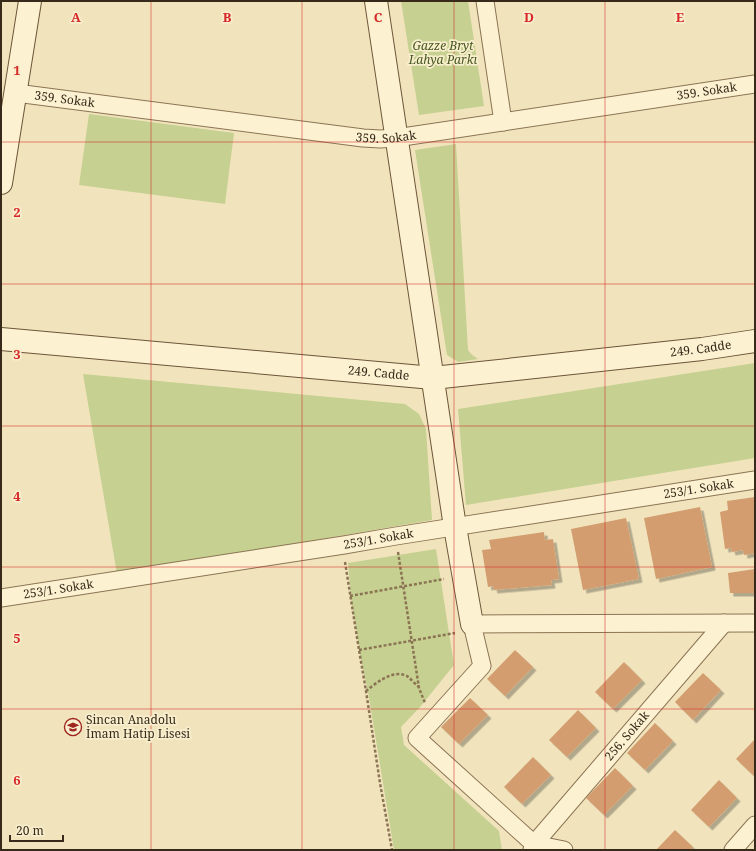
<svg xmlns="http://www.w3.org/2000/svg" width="756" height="851" font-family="'Noto Serif',serif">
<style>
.green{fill:#c6d090}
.building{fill:#d39d6f;filter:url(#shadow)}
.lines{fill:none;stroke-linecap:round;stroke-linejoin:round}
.street-casing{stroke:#8b7454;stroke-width:19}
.secondary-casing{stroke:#6c5538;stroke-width:24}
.path{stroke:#8b7454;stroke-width:2.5;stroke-dasharray:3 2;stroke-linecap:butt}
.street{stroke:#fcf1d0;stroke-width:17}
.secondary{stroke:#fcf1d0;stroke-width:22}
.grid{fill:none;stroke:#d62828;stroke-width:1;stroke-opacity:0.55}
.labels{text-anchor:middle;stroke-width:3.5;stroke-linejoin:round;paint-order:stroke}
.park-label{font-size:12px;font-style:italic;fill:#46571f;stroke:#f8eecd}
.street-label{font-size:12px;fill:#382a1b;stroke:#f8eecd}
.poi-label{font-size:12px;fill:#382a1b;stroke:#f8eecd;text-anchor:start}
.grid-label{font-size:13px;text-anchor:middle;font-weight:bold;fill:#d62828;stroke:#f8eecd;stroke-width:3.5;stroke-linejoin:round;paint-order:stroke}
</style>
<defs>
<filter id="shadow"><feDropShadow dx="3.5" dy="3.5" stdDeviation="0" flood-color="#0004"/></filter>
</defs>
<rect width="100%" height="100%" fill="#f1e4bd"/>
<g class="green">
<path d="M401,1H468L484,106L419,115Z"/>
<path d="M89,114L234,133L225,204L79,185Z"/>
<path d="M456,144L468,350L471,354L478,359L458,362L447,355L415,150Z"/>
<path d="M755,363V458L466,505L458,409Z"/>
<path d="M83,374L405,404L419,414L426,429L432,520L117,574Z"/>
<path d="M436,549L454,665L420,707L401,727L404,745L499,831L502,850H394L368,692L360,654L351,598L348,563Z"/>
</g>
<g class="building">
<path d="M755,497V553L744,555L743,550L732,552L731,548L725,549L720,512L728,510L727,501Z"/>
<path d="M700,507L712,567L656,579L644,518Z"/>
<path d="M626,518L639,579L583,590L571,529Z"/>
<path d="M544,532L545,540L553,539L559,579L551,580L552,585L494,590L493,586L488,587L482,550L491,549L489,540Z"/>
<path d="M755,569V593H730L728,573Z"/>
<path d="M515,650L533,667L505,696L487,679Z"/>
<path d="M624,662L642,680L613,709L595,692Z"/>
<path d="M703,673L721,690L693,720L675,702Z"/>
<path d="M470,698L488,715L459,744L441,727Z"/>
<path d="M578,710L596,728L567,757L549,740Z"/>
<path d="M655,723L673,741L645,770L627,753Z"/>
<path d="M755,739V774L754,776L736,759Z"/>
<path d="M533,757L551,775L522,804L504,787Z"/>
<path d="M615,768L633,786L604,815L586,798Z"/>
<path d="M719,780L737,798L709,827L691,810Z"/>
<path d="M675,830L693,847L691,850H656Z"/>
</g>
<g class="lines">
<g class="street-casing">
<g id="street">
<path d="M485,1L503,122"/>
<path id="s1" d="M16,93L363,138L380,139L396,138L755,84"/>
<path id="s2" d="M1,598L344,545L396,536L755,480"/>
<path id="s3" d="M532,850L534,844L724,623"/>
<path d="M564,850L534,844L417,738L482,666L472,624L755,623"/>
<path d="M733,850L755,825"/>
</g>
</g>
<g class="secondary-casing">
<g id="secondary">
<path d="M376,1L455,527L472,624"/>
<path d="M1,183L30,1"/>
<path id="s4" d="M1,339L433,378L702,349L755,341"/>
</g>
</g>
<g class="path">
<path d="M398,552L419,688L425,703"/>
<path d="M345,562L359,650L366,691L380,783L392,850"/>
<path d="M350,596L444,579"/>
<path d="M359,650L455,633"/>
<path d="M366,691C376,683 393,669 407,676C411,679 415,684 419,687"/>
</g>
<use href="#street" class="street"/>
<use href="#secondary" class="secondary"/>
</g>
<path class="grid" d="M151,1V850M302,1V850M454,1V850M605,1V850M1,142H755M1,284H755M1,426H755M1,567H755M1,709H755"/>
<defs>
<g id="school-ring" transform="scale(0.9)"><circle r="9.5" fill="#f8eecd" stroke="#9f251f" stroke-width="1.5"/><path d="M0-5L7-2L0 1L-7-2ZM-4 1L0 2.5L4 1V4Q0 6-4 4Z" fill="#9f251f"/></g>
</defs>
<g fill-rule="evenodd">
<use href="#school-ring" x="73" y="727"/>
</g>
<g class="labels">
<g class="park-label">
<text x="443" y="50">Gazze Bryt<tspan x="443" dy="14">Lahya Parkı</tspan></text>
</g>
<g class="street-label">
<text dy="4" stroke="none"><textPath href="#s1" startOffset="697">359. Sokak</textPath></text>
<text dy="4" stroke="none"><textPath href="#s1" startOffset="49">359. Sokak</textPath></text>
<text dy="4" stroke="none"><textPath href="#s1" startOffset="373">359. Sokak</textPath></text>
<text dy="4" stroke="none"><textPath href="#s4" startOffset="703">249. Cadde</textPath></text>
<text dy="4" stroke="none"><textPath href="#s4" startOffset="379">249. Cadde</textPath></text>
<text dy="4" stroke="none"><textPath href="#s2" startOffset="706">253/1. Sokak</textPath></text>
<text dy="4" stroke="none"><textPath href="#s2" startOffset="382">253/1. Sokak</textPath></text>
<text dy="4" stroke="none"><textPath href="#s2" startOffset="58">253/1. Sokak</textPath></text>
<text dy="4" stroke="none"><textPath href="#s3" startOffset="149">256. Sokak</textPath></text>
</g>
<g class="poi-label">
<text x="86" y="724">Sincan Anadolu<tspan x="86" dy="14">İmam Hatip Lisesi</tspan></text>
</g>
</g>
<g class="grid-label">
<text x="76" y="22">A</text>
<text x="227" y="22">B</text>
<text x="378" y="22">C</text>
<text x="529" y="22">D</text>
<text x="680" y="22">E</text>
<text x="17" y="75">1</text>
<text x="17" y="217">2</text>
<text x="17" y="359">3</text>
<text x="17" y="501">4</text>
<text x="17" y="643">5</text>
<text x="17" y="785">6</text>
</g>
<rect width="756" height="851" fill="none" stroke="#382a1b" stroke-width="4"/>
<path d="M10 835v6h53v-6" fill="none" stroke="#382a1b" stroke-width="2"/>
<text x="16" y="835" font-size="12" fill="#382a1b" stroke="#f8eecd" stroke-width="3" paint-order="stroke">20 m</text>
</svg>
